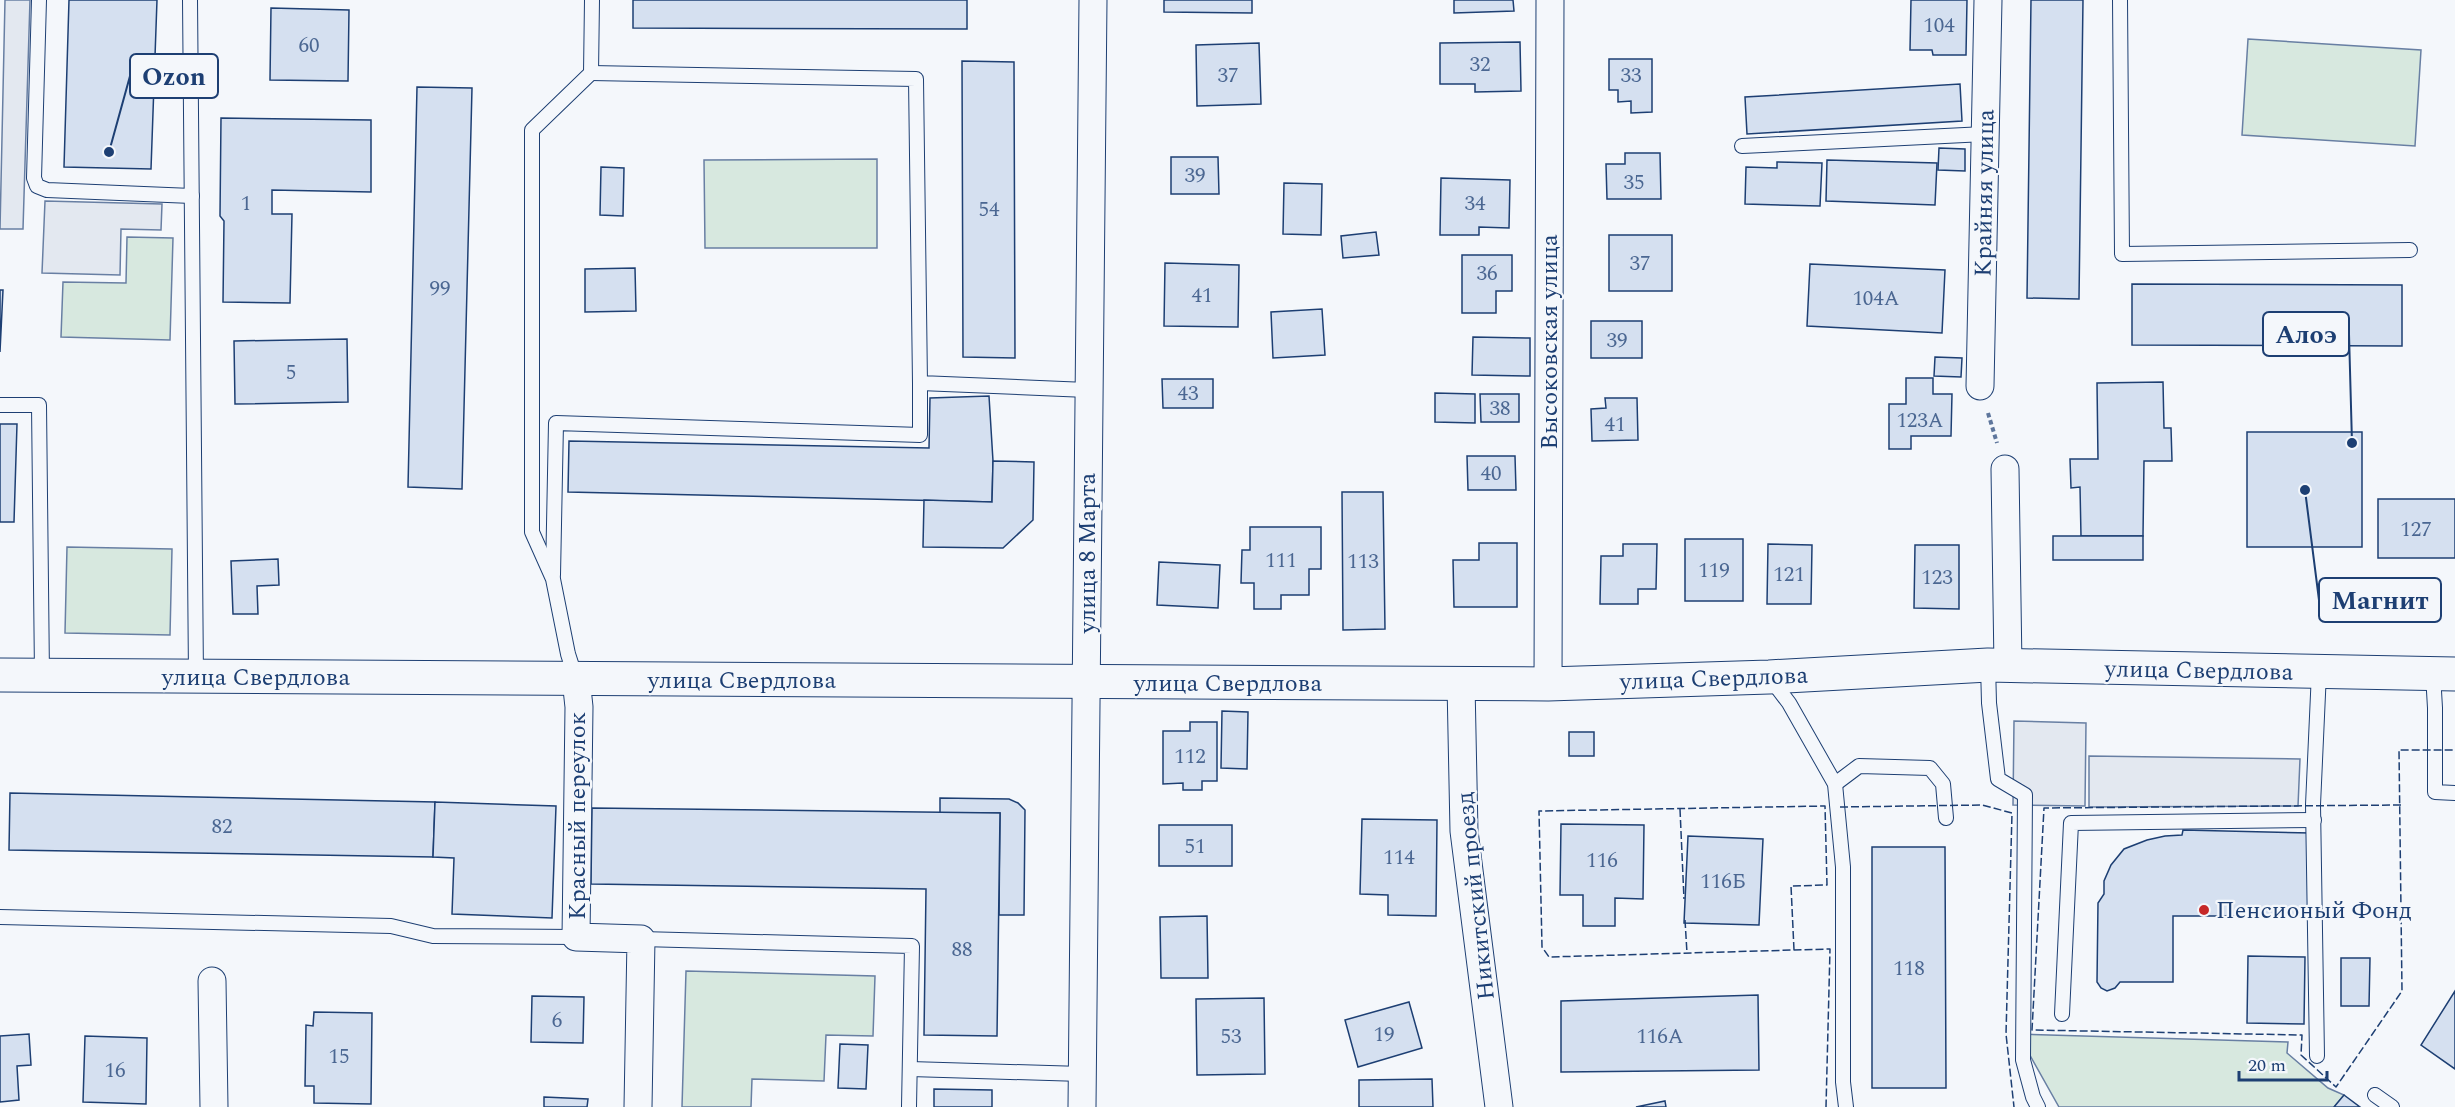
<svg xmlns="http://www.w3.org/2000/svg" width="2455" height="1107" font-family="Spectral,serif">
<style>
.green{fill:#d7e8df;stroke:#687fa3;stroke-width:1.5}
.parking{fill:#e3e8f0;stroke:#687fa3;stroke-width:1.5}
.building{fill:#d5e0f0;stroke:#1d3f73;stroke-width:1.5}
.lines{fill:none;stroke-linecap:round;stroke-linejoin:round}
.lane-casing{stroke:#1d3f73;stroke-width:16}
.street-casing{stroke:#1d3f73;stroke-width:29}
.secondary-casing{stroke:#1d3f73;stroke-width:35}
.path{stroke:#5e769c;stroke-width:4;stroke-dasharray:4.5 3;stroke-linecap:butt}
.lane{stroke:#f4f7fb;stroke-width:14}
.street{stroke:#f4f7fb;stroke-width:27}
.secondary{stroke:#f4f7fb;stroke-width:33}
.fence{stroke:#1d3f73;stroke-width:1.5;stroke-dasharray:8 3;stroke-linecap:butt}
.poi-dot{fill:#c62828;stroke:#f4f7fb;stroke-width:2}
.labels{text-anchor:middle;stroke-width:4.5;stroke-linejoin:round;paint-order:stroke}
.number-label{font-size:21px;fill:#4b6792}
.street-label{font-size:24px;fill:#1d3f73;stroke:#f4f7fb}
.poi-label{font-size:24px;fill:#1d3f73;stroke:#f4f7fb;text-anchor:start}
.leader{fill:none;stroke:#1d3f73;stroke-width:2}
.callout-dot{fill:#1d3f73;stroke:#f4f7fb;stroke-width:2}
.callout{fill:#f4f7fb;stroke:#1d3f73;stroke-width:2}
.callout-label{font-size:26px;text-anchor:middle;font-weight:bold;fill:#1d3f73}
</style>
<rect width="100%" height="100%" fill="#f4f7fb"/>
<g class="green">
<path d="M2248,39L2421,50L2415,146L2242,135Z"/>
<path d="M877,159V248H705L704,160Z"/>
<path d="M127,237L173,238L170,340L61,337L63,282L126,283Z"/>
<path d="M67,547L172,549L170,635L65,633Z"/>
<path d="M686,971L875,976L873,1036L826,1035L824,1081L752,1079L751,1107H682Z"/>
<path d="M2018,1034L2288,1042L2287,1053L2328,1088L2344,1095L2334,1107H2059Z"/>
</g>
<g class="parking">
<path d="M5,0H30L23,229H0Z"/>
<path d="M45,201L162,204L161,230L121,229L120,275L42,273Z"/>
<path d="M2014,721L2086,723L2085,806L2013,805Z"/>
<path d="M2089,756L2300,759L2298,806L2089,807Z"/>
</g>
<g class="building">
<path d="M69,0H157L151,169L64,167Z"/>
<path d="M633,0H967V29L633,28Z"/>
<path d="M1164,0H1252V13L1164,12Z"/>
<path d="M1454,0H1513L1514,11L1454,13Z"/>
<path d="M1911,0H1967L1966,55H1933L1932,50H1910Z"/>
<path d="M2031,0H2083L2079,299L2027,298Z"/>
<path d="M271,8L349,10L348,81L270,80Z"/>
<path d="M1520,42L1521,91L1475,92V84H1440V43Z"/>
<path d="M1259,43L1261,104L1197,106L1196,45Z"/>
<path d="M1609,59H1652V112L1631,113V101L1618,102V90H1609Z"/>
<path d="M962,61L1014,62L1015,358L963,357Z"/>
<path d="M1960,84L1962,121L1747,134L1745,97Z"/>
<path d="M417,87L472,88L462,489L408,487Z"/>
<path d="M221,118L371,120V192L272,190V214H292L290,303L223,302L224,221L220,216Z"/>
<path d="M1939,148L1965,149V171L1938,170Z"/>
<path d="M1625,153H1660L1661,199H1607L1606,164H1625Z"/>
<path d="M1171,157H1218L1219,194H1171Z"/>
<path d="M1827,160L1937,163L1935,205L1826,201Z"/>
<path d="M1777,162L1822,163L1820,206L1745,204L1746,167L1777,168Z"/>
<path d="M601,167L624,168L623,216L600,215Z"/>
<path d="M1441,178L1510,180L1509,228L1479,227V235H1440Z"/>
<path d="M1284,183L1322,184L1321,235L1283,234Z"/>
<path d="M1376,232L1379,255L1343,258L1341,236Z"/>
<rect x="1609" y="235" width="63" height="56"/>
<path d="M1462,255H1512V291H1496V313H1462Z"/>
<path d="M1165,263L1239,265L1238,327L1164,326Z"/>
<path d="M1810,264L1945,270L1942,333L1807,326Z"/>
<path d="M635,268L636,311L585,312V269Z"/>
<path d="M2132,284L2402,285V346L2132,345Z"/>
<path d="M0,290H3L0,352Z"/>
<path d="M1322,309L1325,355L1273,358L1271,312Z"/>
<rect x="1591" y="321" width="51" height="37"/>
<path d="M1473,337L1530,338V376L1472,375Z"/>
<path d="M347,339L348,402L235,404L234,341Z"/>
<path d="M1935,357L1962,358L1961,377L1934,376Z"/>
<path d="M1906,378H1933V394H1952L1951,436H1911V449H1889V404H1906Z"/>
<path d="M1162,379H1213V408H1163Z"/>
<path d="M2163,382L2164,428H2171L2172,461H2144L2143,536H2081L2080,487L2071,488L2070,459H2098L2097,383Z"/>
<path d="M1435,393L1475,394V423L1435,422Z"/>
<path d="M1480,394H1519V422H1481Z"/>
<path d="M989,396L993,461L992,502L568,492L569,441L929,448L930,398Z"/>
<path d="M1605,398H1637L1638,440L1592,441L1591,409L1606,408Z"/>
<path d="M0,424H17L14,522H0Z"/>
<rect x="2247" y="432" width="115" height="115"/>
<path d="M1467,456H1515L1516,490H1468Z"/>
<path d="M993,461L1034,462L1033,520L1003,548L923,547L924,500L992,502Z"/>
<path d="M1342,492H1383L1385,629L1343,630Z"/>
<rect x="2378" y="499" width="77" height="59"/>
<path d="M1250,527H1321V569H1309V595H1281V609H1254V583H1241L1242,550H1250Z"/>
<rect x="2053" y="536" width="90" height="24"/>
<rect x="1685" y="539" width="58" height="62"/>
<path d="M1479,543H1517V607H1454L1453,560H1479Z"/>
<path d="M1623,544H1657L1656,589H1638V604H1600L1601,556H1623Z"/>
<path d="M1768,544L1812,545L1811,604H1767Z"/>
<path d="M1915,545H1959V609L1914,608Z"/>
<path d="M278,559L279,585L257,586L258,614H233L231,561Z"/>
<path d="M1159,562L1220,565L1218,608L1157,605Z"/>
<path d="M1222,711L1248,712L1247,769L1221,768Z"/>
<path d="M1190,722H1217V781H1202V790H1183V783L1163,784V731H1190Z"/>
<rect x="1569" y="732" width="25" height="24"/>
<path d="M10,793L435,802L433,857L9,850Z"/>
<path d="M940,798L1009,799L1018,803L1025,810L1024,915H999L1000,813H940Z"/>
<path d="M435,802L556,806L552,918L452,914L454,858L433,857Z"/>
<path d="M592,808L1000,813L997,1036L924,1035L926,889L591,884Z"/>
<path d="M1362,819L1437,820L1436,916L1388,915V895L1360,894Z"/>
<path d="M1561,824L1644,825L1643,899L1615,898V926H1583V895H1560Z"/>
<rect x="1159" y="825" width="73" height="41"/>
<path d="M2183,830L2311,833L2310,916H2173V982H2120L2115,988L2107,991L2101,988L2097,982L2098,903L2104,894V881L2111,865L2124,849L2147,840L2165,836L2182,835Z"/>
<path d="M1688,836L1763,839L1759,925L1684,923Z"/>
<path d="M1872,847H1945L1946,1088H1872Z"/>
<path d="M1207,916L1208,978H1161L1160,917Z"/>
<path d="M2248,956L2305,957L2304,1024L2247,1023Z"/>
<path d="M2341,958H2370L2369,1006H2341Z"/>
<path d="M2455,991V1069L2421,1045Z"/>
<path d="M1758,995L1759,1070L1561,1072V1001Z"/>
<path d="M532,996L584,997L583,1043L531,1042Z"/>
<path d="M1264,998L1265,1074L1197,1075L1196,999Z"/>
<path d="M1409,1002L1422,1048L1358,1067L1345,1020Z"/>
<path d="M314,1012L372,1013L371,1104L314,1103V1086H305L306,1025L313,1026Z"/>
<path d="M29,1034L31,1065L17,1066L19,1100L0,1102V1036Z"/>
<path d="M85,1036L147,1038L146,1104L83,1102Z"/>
<path d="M840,1044L868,1045L866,1089L838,1088Z"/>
<path d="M1432,1079L1433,1107H1359V1080Z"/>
<path d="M934,1089L992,1090V1107H934Z"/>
<path d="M2344,1095L2360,1107H2334Z"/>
<path d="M544,1097L588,1099L587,1107H544Z"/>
<path d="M1665,1101L1666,1107H1636Z"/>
</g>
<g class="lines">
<g class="lane-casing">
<g id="lane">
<path d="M39,0L34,178L37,186L47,190L192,196"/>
<path d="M190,0L196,677"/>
<path d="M2120,0L2122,254L2410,250"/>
<path d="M591,73L916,79L920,383L1087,390"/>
<path d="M1742,146L1985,134"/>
<path d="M0,405H39L42,675"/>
<path d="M553,575L556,423L920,435V383"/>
<path d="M1988,665L1989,703L1998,779L2025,795L2023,1060L2033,1097L2038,1107"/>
<path d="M2433,674L2435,708V792L2455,793"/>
<path d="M1770,678L1789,703L1835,784L1843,867V1082L1846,1107"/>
<path d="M576,679L568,654L553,579L532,532V130L591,73L592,0"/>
<path d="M1835,784L1859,766L1930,768L1943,784L1946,818"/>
<path d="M0,917L391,926L433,936L576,937"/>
<path d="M641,939L912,946L909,1107"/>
<path d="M2062,1014L2071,823L2314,820"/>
<path d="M2317,1056L2313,805L2319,672"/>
<path d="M910,1069L1082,1074"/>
<path d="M2375,1095L2392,1107"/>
</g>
</g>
<g class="street-casing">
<g id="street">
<path d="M1980,386L1988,0"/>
<path d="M2005,469L2008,666"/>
<path d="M576,679L579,707L576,937L641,939L638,1107"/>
<path d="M1461,684L1464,831L1499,1107"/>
<path d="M1548,684L1550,0"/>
<path d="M212,981L214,1107"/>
<path d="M1082,1107L1093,0"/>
</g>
</g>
<g class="secondary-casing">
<path id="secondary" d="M0,675L1548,684L1769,677L1988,665L2455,674"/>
</g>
<path class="path" d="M1988,413L1997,443"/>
<use href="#lane" class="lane"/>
<use href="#street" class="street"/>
<use href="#secondary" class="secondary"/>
<g class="fence">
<path d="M2401,805L2044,808L2032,1030L2302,1035L2301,1055L2336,1087L2402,991L2399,750H2455"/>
<path d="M1840,807L1982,805L2012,813L2006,1034L2014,1107"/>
<path d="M1680,809L1684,899"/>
<path d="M1685,920L1687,953"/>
<path d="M1794,950L1791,886L1827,885L1825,806L1539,811L1542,947L1549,957L1794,950L1830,949L1826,1107"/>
</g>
</g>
<circle class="poi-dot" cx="2204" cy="910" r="6"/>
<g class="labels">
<g class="number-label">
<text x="1939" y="32">104</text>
<text x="309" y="52">60</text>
<text x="1480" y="71">32</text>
<text x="1228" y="82">37</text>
<text x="1631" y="82">33</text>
<text x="1195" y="182">39</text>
<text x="1634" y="189">35</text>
<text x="246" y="210">1</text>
<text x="1475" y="210">34</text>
<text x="989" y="216">54</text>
<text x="1640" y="270">37</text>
<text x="1487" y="280">36</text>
<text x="440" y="295">99</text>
<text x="1202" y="302">41</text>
<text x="1876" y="305">104А</text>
<text x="1617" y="347">39</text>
<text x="291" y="379">5</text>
<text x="1188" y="400">43</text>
<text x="1500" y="415">38</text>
<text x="1920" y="427">123А</text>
<text x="1615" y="431">41</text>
<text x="1491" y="480">40</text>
<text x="2416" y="536">127</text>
<text x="1281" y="567">111</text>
<text x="1363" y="568">113</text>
<text x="1714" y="577">119</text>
<text x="1789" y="581">121</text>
<text x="1937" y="584">123</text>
<text x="1190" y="763">112</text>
<text x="222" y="833">82</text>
<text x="1195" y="853">51</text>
<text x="1399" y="864">114</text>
<text x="1602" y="867">116</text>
<text x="1723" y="888">116Б</text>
<text x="962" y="956">88</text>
<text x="1909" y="975">118</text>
<text x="557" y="1027">6</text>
<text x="1384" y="1041">19</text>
<text x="1231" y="1043">53</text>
<text x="1660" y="1043">116А</text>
<text x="339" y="1063">15</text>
<text x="115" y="1077">16</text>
</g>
<g class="street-label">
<text transform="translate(1984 193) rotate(-89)" y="8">Крайняя улица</text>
<text transform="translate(1549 342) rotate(-90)" y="8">Высоковская улица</text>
<text transform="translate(1087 553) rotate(-90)" y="8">улица 8 Марта</text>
<text transform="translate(2199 670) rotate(1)" y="8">улица Свердлова</text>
<text x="256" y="685">улица Свердлова</text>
<text transform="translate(1714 678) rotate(-2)" y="8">улица Свердлова</text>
<text x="742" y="688">улица Свердлова</text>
<text x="1228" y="691">улица Свердлова</text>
<text transform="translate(577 816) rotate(-90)" y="8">Красный переулок</text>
<text transform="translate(1475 896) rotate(-96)" y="8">Никитский проезд</text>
</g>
<g class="poi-label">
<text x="2216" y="918">Пенсионый Фонд</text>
</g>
</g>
<path class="leader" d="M109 152L130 76M2352 443L2349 334M2305 490L2319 600"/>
<g class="callout-dot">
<circle cx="109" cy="152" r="6"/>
<circle cx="2352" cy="443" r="6"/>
<circle cx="2305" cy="490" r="6"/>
</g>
<g class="callout">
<rect x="130" y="54" width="88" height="44" rx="6"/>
<rect x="2263" y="312" width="86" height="44" rx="6"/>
<rect x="2319" y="578" width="122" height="44" rx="6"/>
</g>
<g class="callout-label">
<text x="174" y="85">Ozon</text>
<text x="2306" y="343">Алоэ</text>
<text x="2380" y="609">Магнит</text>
</g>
<path d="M2239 1071v9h88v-9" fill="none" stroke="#1d3f73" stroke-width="3"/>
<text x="2248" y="1071" font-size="18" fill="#1d3f73" stroke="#f4f7fb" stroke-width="4.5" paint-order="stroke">20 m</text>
</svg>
